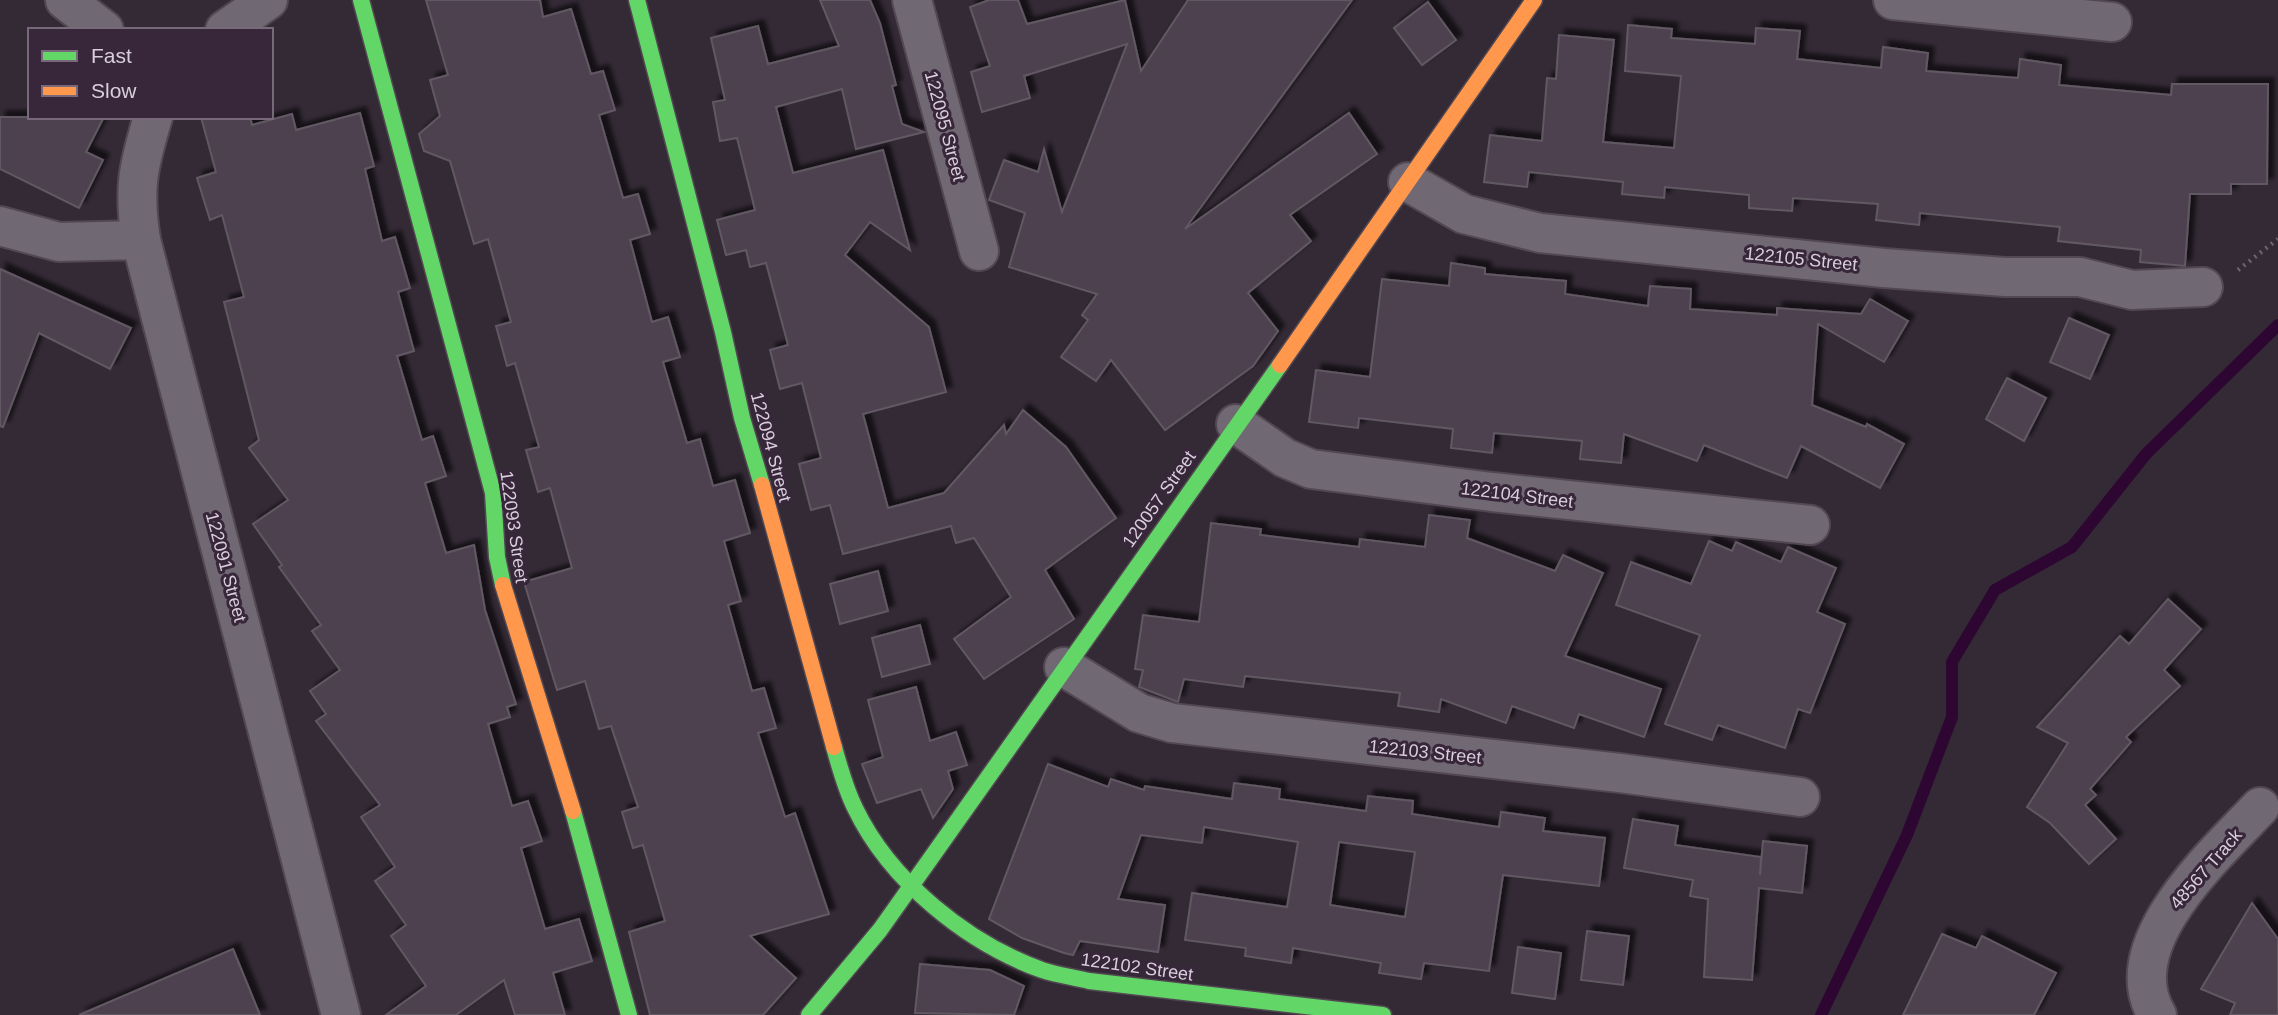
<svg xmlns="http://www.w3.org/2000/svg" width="2278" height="1015" font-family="Arial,sans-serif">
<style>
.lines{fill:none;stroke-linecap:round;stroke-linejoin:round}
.stream{stroke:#2d0632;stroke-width:12}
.building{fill:#4e4050;stroke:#615862;stroke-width:2;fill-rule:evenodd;filter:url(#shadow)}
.street-casing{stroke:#514852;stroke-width:42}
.fast-casing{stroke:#514852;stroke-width:19}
.slow-casing{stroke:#514852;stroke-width:19}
.path{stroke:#6b656c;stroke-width:4.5;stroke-dasharray:2 5;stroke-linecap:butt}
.street{stroke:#706872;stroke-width:38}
.fast{stroke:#63d668;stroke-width:16}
.slow{stroke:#ff974d;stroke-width:16}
.labels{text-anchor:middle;stroke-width:6;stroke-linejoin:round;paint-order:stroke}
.street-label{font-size:18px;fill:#d9cedb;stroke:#38263a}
</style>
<defs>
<filter id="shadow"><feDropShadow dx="6" dy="-6" stdDeviation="2" flood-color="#0009"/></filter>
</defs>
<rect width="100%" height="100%" fill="#342a36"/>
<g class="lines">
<path class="stream" d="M1821,1015L1907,835L1952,717V662L1995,590L2072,547L2146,454L2278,325"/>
</g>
<g class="building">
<path d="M426,0H540L543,17L571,9L591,74L603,71L615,110L599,115L623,198L638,194L650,234L630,240L652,322L668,317L680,357L663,362L687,443L700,439L713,486L735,480L750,533L724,541L741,601L728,605L752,691L764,688L776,728L758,733L785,817L795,813L829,914L750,936L796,978L763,1015H650L629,932L665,921L643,845L633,848L622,812L638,807L611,726L599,729L585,681L557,690L524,582L572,568L550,488L538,492L526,450L539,447L515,363L507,366L496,326L511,322L488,239L474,244L450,161L424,151L419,134L440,116L430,80L448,75Z"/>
<path d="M820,0H870L880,23L896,85L892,86L902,124L924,132L856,149L842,89L776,107L793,173L883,150L910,250L870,222L845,255L929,327L946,392L863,414L888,508L944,493L1004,425L1006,434L1023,410L1066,447L1116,518L1045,570L1074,619L984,679L954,639L1011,597L974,538L956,543L951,526L843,554L830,505L811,510L799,464L821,458L802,383L780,389L770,350L788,345L766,263L750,267L746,250L726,255L717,220L755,210L737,138L720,141L713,102L725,100L711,38L758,26L768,64L839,46Z"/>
<path d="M989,0H1018L1027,24L1125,0L1141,71L1188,0H1352L1185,229L1349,113L1377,154L1290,215L1311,241L1248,293L1278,331L1253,366L1165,430L1111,360L1096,381L1061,357L1088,320L1082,315L1097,294L1009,267L1025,213L989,200L1004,160L1038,172L1044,149L1062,212L1127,44L1024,76L1030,98L982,112L971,72L990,66L970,7Z"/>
<path d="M1428,2L1456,40L1422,65L1394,28Z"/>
<path d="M1628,25L1672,29L1671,38L1755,44L1756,28L1800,31L1797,59L1881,68L1883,47L1928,53L1926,71L2018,78L2020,59L2061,65L2059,85L2171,95L2172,84H2268L2267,184H2231V194H2190L2185,266L2140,262L2141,250L2058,241L2060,227L1920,213L1919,225L1876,220L1878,204L1793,198L1792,211L1749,208V195L1665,187L1664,198L1622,194L1623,182L1529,172L1527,187L1484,182L1490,135L1542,141L1547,78L1556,79L1559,35L1614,40L1603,142L1674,148L1681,76L1625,71Z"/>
<path d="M360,113L374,166L365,169L382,241L395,237L410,288L398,292L414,351L397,356L422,440L433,436L446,476L425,483L446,553L474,545L485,610L516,704L507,707L510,717L488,724L512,806L528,801L542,841L521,848L545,929L579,919L592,961L553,973L565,1015H515L504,980L456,1015H386L426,986L391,936L406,925L375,881L395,867L361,817L380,805L316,721L326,714L310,691L340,670L312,631L321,625L279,567L282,565L253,524L288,500L249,448L259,440L224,302L244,297L222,215L210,220L197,178L216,172L201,117H250L252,125L292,114L296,130Z"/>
<path d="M0,117H104L86,152L103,160L79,208L0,169Z"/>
<path d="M1451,263L1485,268V274L1566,281L1565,294L1648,306L1650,286L1691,289L1690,309L1777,315V308L1861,314L1870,299L1908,321L1884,362L1818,324L1812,405L1866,427L1867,424L1904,444L1880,488L1801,446L1787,478L1704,445L1697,461L1624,434L1621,463L1580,459L1582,441L1494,433L1492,453L1451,448L1453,429L1359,418L1358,428L1309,422L1316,370L1370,377L1382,279L1449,286Z"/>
<path d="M0,269L131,328L110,369L39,333L3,427L0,426Z"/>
<path d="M2069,318L2109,335L2090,379L2050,362Z"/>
<path d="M2007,378L2046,398L2024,441L1986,419Z"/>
<path d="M1429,515L1470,520L1467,538L1555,571L1563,555L1603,573L1565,656L1661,689L1644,737L1579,714L1574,728L1512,706L1506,723L1441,699L1439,712L1398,706L1400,693L1245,676L1243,687L1184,679L1178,702L1139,687L1143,670L1135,669L1143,615L1199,622L1211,523L1261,529L1260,535L1359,547L1360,539L1425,547Z"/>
<path d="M1709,541L1732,551L1736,542L1781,562L1788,547L1836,568L1817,612L1845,624L1810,713L1798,709L1785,748L1718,725L1712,740L1665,724L1700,635L1616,605L1631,562L1691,584Z"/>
<path d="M878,571L888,611L840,624L830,584Z"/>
<path d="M2168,599L2201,629L2164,670L2180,686L2126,737L2131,742L2090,789L2096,795L2085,805L2116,839L2089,864L2050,823L2027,807L2068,743L2037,727L2120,636L2129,644Z"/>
<path d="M920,625L930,664L882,677L872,638Z"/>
<path d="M916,687L930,741L956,732L967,765L948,771L953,789L933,818L921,789L877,803L862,764L883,757L868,700Z"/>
<path d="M1048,764L1108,787L1111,779L1144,790L1145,786L1232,799L1234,783L1280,789L1279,799L1366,811L1368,796L1413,801L1412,814L1499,827L1501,812L1545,818L1543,831L1605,838L1599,886L1503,875L1489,971L1424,963L1421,979L1379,973L1381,963L1293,948L1291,963L1245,956L1246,948L1185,940L1192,893L1287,907L1298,842L1204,827L1202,843L1141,835L1118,899L1165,905L1158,952L1080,941L1073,955L1064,953L1022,938L989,919ZM1339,842L1415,852L1405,917L1330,905Z"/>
<path d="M1633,819L1678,826L1675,845L1761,857L1760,875L1763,841L1807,846L1802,893L1759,888L1752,980L1704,977L1708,899L1690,896L1693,880L1624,868Z"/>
<path d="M2252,903L2278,939V1015H2230L2235,1003L2201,989Z"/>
<path d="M1587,931L1629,936L1623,985L1581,980Z"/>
<path d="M1942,934L1976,948L1982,936L2056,973L2034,1015H1903Z"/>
<path d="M1518,947L1561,953L1555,999L1512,993Z"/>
<path d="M233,949L260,1015H79Z"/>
<path d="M920,964L990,970L1024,986L1014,1015L915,1013Z"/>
</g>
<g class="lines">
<g class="street-casing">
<g id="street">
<path d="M65,0L104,30"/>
<path d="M912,0L979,251"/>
<path d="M1893,0L2112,22"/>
<path d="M225,30L268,0"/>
<path d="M153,117C138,167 133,189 141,240L341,1015"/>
<path d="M1408,182L1464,214L1540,233L1884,268L2005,277H2080L2132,290L2203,287"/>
<path d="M0,226L59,242L141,240"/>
<path d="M1236,424L1285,458L1311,469L1492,492L1810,525"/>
<path d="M1064,667L1139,713L1172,723L1620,773L1800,797"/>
<path d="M2157,1015C2114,944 2217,853 2260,807"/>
</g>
</g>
<g class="fast-casing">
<g id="fast">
<path d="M361,0L493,493L497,557L503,585"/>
<path d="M637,0L723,332L742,418L762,485"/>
<path d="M834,747C840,768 845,788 855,808C890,881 967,943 1042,970C1057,975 1073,977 1089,981L1383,1015"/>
<path d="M573,811L629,1015"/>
<path d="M809,1015L880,930L1280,365"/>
</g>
</g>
<g class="slow-casing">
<g id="slow">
<path d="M1280,365L1534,0"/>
<path d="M762,485L834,747"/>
<path d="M503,585L573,811"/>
</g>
</g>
<path class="path" d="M2238,270L2278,239"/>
<use href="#street" class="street"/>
<use href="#fast" class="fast"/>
<use href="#slow" class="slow"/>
</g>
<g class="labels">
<g class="street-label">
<text transform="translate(945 126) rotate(75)" y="6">122095 Street</text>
<text transform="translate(1801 259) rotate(6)" y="6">122105 Street</text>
<text transform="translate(771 447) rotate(75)" y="6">122094 Street</text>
<text transform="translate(1517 495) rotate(7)" y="6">122104 Street</text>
<text transform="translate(1159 499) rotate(-55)" y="6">120057 Street</text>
<text transform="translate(514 527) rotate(82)" y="6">122093 Street</text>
<text transform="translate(226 567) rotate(75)" y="6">122091 Street</text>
<text transform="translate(1425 752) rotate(6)" y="6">122103 Street</text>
<text transform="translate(2206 869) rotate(-49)" y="6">48567 Track</text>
<text transform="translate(1137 967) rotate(8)" y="6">122102 Street</text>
</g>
</g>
<rect x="28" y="28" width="245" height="91" fill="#38263a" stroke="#78697a" stroke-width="2"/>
<rect x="42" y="51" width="35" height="10" fill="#63d668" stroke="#78697a" stroke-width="2"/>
<text x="91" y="63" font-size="21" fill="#d9cedb">Fast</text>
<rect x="42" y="86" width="35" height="10" fill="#ff974d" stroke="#78697a" stroke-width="2"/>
<text x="91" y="98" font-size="21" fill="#d9cedb">Slow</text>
</svg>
